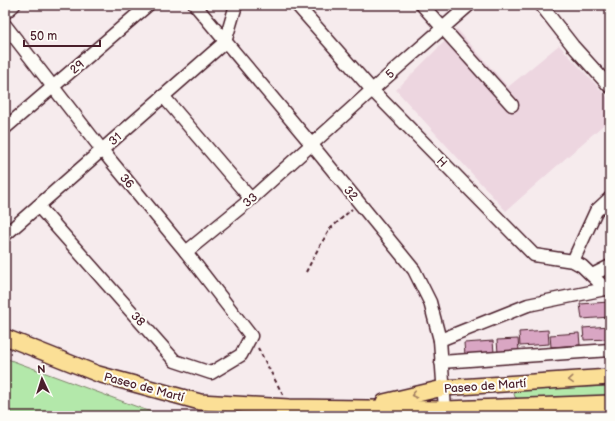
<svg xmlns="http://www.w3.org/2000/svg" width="615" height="421" font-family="'Balsamiq Sans',sans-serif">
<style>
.built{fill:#edd6e0}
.green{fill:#b3e8aa;stroke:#7e846a}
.building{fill:#d9a6c3;stroke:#4a1f2b}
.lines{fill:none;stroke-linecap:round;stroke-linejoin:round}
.minor-casing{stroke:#4a1f2b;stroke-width:15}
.major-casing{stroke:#4a1f2b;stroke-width:18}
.path{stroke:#4a1f2b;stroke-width:2;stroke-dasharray:4 3;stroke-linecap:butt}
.minor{stroke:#fdfcf7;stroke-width:12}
.major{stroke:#fbdf96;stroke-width:15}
.oneway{stroke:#a27f60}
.labels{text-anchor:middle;stroke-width:4;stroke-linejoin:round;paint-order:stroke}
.street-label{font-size:12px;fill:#4a1f2b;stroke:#fdfcf7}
</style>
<rect width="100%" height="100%" fill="#f6ebed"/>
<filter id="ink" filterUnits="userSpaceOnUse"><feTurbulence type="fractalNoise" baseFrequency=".025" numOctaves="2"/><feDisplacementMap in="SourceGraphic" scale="8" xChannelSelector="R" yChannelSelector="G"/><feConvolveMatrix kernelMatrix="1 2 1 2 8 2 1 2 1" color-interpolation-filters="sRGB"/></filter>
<g filter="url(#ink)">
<path class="built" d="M457,29L508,87L559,45L610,100V119L506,211L396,90Z"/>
<g class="green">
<path d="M5,358L162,416H5Z"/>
<path d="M610,386V395L518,399L515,397L514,394L516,391L518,390Z"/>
</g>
<g class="building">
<path d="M609,302L610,317L582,319L580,304Z"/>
<path d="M610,326V339L584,340L583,328Z"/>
<path d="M548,330L549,344L520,346L519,332Z"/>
<path d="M579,333L580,345L551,347L550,335Z"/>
<path d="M518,339L519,351L498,353L497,340Z"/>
<path d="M493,341L494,353L465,355L464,343Z"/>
</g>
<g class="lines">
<g class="minor-casing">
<g id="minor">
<path d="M195,5L312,145L414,270L430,302L440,340L445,409"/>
<path d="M297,5L372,90L534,255L573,261L582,266L606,289"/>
<path d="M422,5L512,105"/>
<path d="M541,5L573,46L610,87"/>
<path d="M5,13L14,5"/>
<path d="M5,25L102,150L186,252L251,336L241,355L211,373L175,361L38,206"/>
<path d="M163,96L251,199"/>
<path d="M5,128L148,5"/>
<path d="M5,235L225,42L236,5"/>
<path d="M186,252L251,199L372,90L469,5"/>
<path d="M573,261L596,211L610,198"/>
<path d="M592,275L610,266"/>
<path d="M440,340L528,305L610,288"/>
<path d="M441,362L610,350"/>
</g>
</g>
<g class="major-casing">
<g id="major">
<path d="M5,337L98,374L200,402L289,407L445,409L610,403"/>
<path d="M384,402L443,388L610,377"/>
</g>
</g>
<g class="path">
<path d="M306,272L318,249L330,229L352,209"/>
<path d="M258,348L283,395"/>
</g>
<use href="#minor" class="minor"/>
<use href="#major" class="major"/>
</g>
<defs><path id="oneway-chevron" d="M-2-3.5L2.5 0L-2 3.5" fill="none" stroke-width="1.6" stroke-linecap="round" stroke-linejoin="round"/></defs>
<g class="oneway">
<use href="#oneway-chevron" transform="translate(571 380) rotate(176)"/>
<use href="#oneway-chevron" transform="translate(414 395) rotate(167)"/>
</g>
</g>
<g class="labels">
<g class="street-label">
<text transform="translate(77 67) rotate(-41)" y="4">29</text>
<text transform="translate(390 74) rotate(-41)" y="4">5</text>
<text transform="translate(115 139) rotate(-41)" y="4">31</text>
<text transform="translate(442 162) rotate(46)" y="4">H</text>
<text transform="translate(127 181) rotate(50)" y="4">36</text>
<text transform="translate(351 193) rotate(51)" y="4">32</text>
<text transform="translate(250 200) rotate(-41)" y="4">33</text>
<text transform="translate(138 319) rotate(48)" y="4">38</text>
<text transform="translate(485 386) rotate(-4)" y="4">Paseo de Martí</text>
<text transform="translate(144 387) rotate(15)" y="4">Paseo de Martí</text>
</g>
</g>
<rect width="615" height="421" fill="none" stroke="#fdfcf7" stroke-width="20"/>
<rect x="10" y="10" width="595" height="401" fill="none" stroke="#4a1f2b" stroke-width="1.5" filter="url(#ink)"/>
<g transform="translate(42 379) rotate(356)" stroke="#fdfcf7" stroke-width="3" paint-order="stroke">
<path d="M0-3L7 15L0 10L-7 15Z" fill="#4a1f2b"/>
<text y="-6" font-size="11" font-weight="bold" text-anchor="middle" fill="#4a1f2b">N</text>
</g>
<path d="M24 40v6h76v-6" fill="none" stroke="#4a1f2b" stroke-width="2"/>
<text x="30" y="40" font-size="12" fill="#4a1f2b" stroke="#fdfcf7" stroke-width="3" paint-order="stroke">50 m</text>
</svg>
